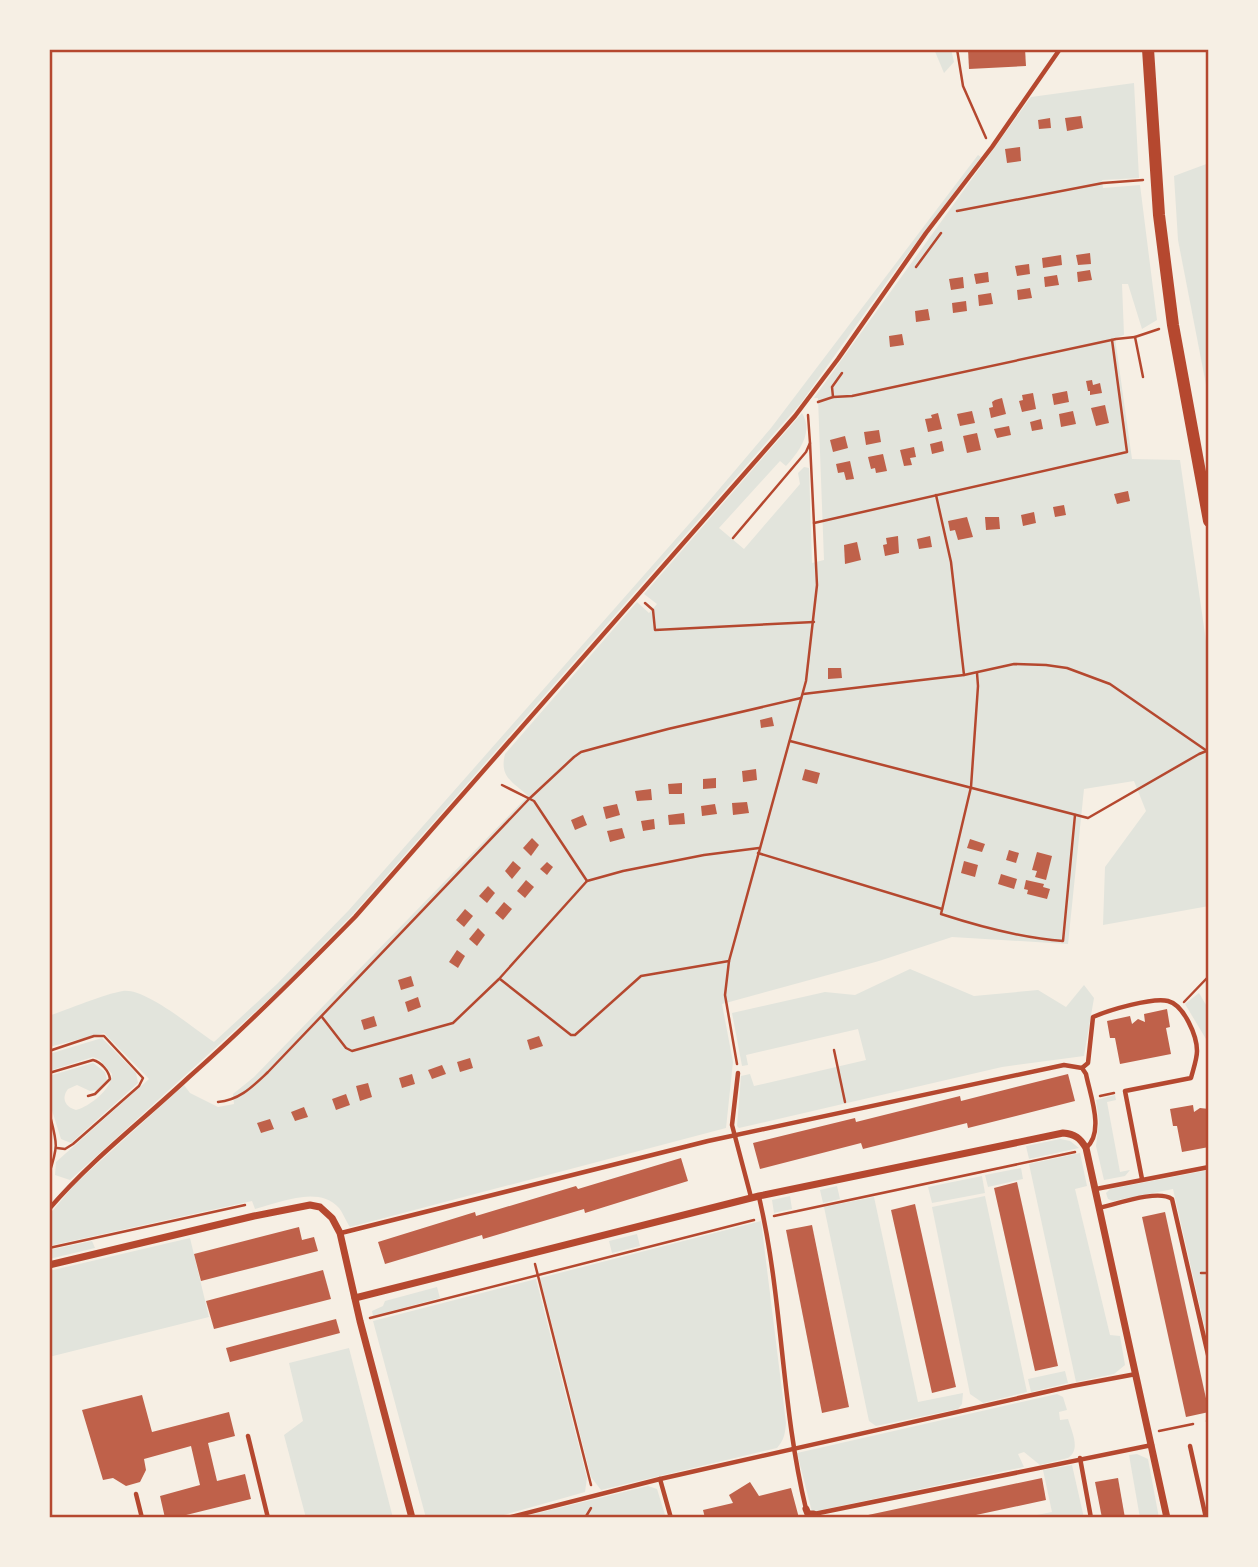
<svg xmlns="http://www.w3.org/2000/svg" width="1258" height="1567" font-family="'Fira Sans',sans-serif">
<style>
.green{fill:#e2e4dc}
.building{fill:#bf614a}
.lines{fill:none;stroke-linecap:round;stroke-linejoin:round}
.path{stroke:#b5482f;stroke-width:2.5}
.service{stroke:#b5482f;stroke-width:4.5}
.minor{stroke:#b5482f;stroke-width:7}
.tertiary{stroke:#b5482f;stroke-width:12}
.neatline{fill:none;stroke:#b5482f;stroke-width:2.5}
</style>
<rect width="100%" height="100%" fill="#f6efe4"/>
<g class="green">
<path d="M934,49H951L954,62L944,73Z"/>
<path d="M1134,83L1139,178L1102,180L1103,188L1140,185L1157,320L1142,329L1128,284H1122L1124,335L1115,338L1132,459L1180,460L1209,662V906L1103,925L1105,867L1146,811L1134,781L1084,789L1068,944L952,937L879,961L722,1004L733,1062L726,1128L350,1227C346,1221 343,1213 339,1208C318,1185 280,1203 255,1209L252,1201L49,1246V1215L75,1184L184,1085L190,1093L218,1107L234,1104L233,1094L254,1077L528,796C513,782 499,777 505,754L637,602L649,613L657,604L644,594L802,413C814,432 799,452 786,466L780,461L719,528L744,549L800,484L798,473L804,467L809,468L812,563L824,560L818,398H814L1031,97Z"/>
<path d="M978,155L981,157L894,272L801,403L352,915L280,989L70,1180L55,1175L56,1162L149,1079L104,1033L49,1047V1016C69,1009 104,994 123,991C146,988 194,1029 214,1042L277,984L349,910L704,507L771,428Z"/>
<path d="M1209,163V400L1178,240L1174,176Z"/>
<path d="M910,969L974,996L1038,990L1066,1007L1084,985L1094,998L1084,1056L1002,1067L739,1128L737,1126L741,1076L750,1074L754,1086L866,1060L858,1029L746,1055L748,1065L742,1066L732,1013L825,992L855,995Z"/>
<path d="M1199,993L1209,1010V1044L1185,1004Z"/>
<path d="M102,1038L136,1073L138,1083L71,1143L61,1139L49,1101V1076L93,1063L105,1072L107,1080L97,1090L90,1091L77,1085L68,1089C61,1098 65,1107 76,1110C89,1107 112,1089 112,1074L100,1060L93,1057L49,1071V1054Z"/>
<path d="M1115,1095L1116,1100L1107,1102L1120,1172L1130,1170L1125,1176L1104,1180L1096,1146L1099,1122L1096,1100Z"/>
<path d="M1060,1139L1070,1141L1079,1148L1029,1159L1026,1146Z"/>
<path d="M1080,1153L1087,1186L1075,1189L1110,1335L1120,1336L1125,1365L1114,1374L1076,1382L1029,1164Z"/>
<path d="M1021,1168L1023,1179L988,1187L985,1175Z"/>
<path d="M1209,1170V1346L1173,1189L1113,1201L1108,1199L1106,1193L1110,1189Z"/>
<path d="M982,1176L985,1193L932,1203L928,1187Z"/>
<path d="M837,1186L840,1199L823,1203L820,1190Z"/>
<path d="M790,1196L792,1209L774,1213L772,1200Z"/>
<path d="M985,1196L1027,1392L983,1403L970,1394L932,1207Z"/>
<path d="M874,1197L918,1402L963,1393L962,1404L958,1409L876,1426L869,1421L824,1207Z"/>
<path d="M761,1221L786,1423C785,1434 784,1440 777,1448L601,1490L591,1477L540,1278Z"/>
<path d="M637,1234L640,1246L612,1253L609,1241Z"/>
<path d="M190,1238L209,1317L49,1357V1271Z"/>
<path d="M92,1241L95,1248L49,1259V1250Z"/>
<path d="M536,1279L587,1478L585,1492L493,1518H426L373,1321Z"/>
<path d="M437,1287L440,1298L373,1316L372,1311L383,1306L385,1301Z"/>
<path d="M349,1348L393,1518H306L284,1435L303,1421L289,1363Z"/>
<path d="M1065,1371L1068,1383L1031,1392L1028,1379Z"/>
<path d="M1057,1394L1063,1397L1067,1410L1059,1412L1060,1420L1068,1419C1072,1432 1081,1450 1068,1458L1040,1465L1024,1452L1018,1454L1024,1467L812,1512L797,1453Z"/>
<path d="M1137,1454L1148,1459L1159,1518H1140L1129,1455Z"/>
<path d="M1072,1465L1084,1518H1022L1052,1512L1043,1470Z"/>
<path d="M648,1486L657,1489L666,1518H518Z"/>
</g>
<g class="building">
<path d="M968,49H1025L1026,66L969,69Z"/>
<path d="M1081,116L1083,128L1067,131L1065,118Z"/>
<path d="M1050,118L1051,128L1039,129L1038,120Z"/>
<path d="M1020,147L1021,161L1007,163L1005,149Z"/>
<path d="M1090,253L1091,264L1078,265L1076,255Z"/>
<path d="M1061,255L1062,265L1043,268L1042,258Z"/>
<path d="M1029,264L1030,274L1017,276L1015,266Z"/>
<path d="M1090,270L1092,280L1078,282L1077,272Z"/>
<path d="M988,272L989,282L976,284L974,274Z"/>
<path d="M1057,275L1059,285L1045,287L1044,277Z"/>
<path d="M963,277L964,288L951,290L949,279Z"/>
<path d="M1030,288L1032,298L1018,300L1017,290Z"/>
<path d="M991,293L993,304L979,306L978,295Z"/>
<path d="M966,301L967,311L953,313L952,303Z"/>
<path d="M928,309L930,320L916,322L915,311Z"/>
<path d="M902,334L904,345L890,347L889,336Z"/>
<path d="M1092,380L1093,385L1100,383L1102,393L1090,395V391H1088L1086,381Z"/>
<path d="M1067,391L1069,402L1054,405L1052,394Z"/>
<path d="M1033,393L1036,409L1022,412L1019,401L1023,400L1022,395Z"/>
<path d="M1002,398L1006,414L991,418L989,408L993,407L992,402L995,400Z"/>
<path d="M1105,405L1109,423L1096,426L1091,408Z"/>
<path d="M972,411L975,423L960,426L957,414Z"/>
<path d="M1073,411L1076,424L1061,427L1059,414Z"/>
<path d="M938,413L942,429L928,432L925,419L932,418L931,415Z"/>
<path d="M1041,419L1043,429L1032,431L1030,422Z"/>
<path d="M1009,426L1011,435L997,438L994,429Z"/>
<path d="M879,430L881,442L866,445L864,432Z"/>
<path d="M977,433L981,450L967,453L963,436Z"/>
<path d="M845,436L848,448L833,452L830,440Z"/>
<path d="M942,441L944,451L932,454L930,444Z"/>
<path d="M914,447L916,457L910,458L912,465L904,466L900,450Z"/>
<path d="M883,454L887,471L876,473L875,468L871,469L868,457Z"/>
<path d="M850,461L854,479L846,480L844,472L838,473L836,464Z"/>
<path d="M1128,491L1130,501L1117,504L1114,494Z"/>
<path d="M1064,505L1066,515L1055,517L1053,507Z"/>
<path d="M1034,512L1036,523L1023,526L1021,515Z"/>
<path d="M967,517L973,537L958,540L955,530L950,531L948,521Z"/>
<path d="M985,517H999L1000,529L986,530Z"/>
<path d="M898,536L899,553L885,556L883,545L887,544L886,538Z"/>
<path d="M930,536L932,547L919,549L917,539Z"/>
<path d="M857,542L861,560L845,564L844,545Z"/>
<path d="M828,668H841L842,678L828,679Z"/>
<path d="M772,717L774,726L761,728L760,720Z"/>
<path d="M756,769L757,780L743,782L742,771Z"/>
<path d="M805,769L820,773L817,784L802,780Z"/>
<path d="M716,778V788L703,789V779Z"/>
<path d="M682,783V794H669L668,784Z"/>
<path d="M651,789L652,800L637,801L635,791Z"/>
<path d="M747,802L749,813L733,815L732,803Z"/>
<path d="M617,804L620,815L606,819L603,807Z"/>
<path d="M715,804L717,814L702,816L701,806Z"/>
<path d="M684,813L685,824L669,825L668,815Z"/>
<path d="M583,815L587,825L575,830L571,820Z"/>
<path d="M654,819L655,829L643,831L641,821Z"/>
<path d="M622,828L625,838L610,842L607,831Z"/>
<path d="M532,838L539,845L531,856L523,848Z"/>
<path d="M970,839L985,844L982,852L967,848Z"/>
<path d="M1009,850L1019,853L1016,863L1006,860Z"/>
<path d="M1037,852L1052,856L1046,880L1035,877L1037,871L1032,870Z"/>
<path d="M513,861L521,868L512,879L505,871Z"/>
<path d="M964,861L978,865L975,877L961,873Z"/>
<path d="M547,862L553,867L547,875L540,869Z"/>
<path d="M1001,874L1017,879L1014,889L998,884Z"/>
<path d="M526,880L534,887L525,898L517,891Z"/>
<path d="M1026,880L1044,884L1043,887L1050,889L1047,899L1027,894L1028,890L1024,889Z"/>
<path d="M488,886L495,893L487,903L479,896Z"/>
<path d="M504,902L512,909L503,920L495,913Z"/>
<path d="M465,909L473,916L464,927L456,920Z"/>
<path d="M478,928L485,935L477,946L469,939Z"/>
<path d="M457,950L465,956L458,968L449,962Z"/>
<path d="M411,976L414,986L401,990L398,980Z"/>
<path d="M418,997L421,1007L408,1012L405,1002Z"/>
<path d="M1167,1009L1170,1027L1166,1028L1171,1054L1120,1064L1115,1038H1110L1107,1021L1130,1016L1132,1024L1138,1019L1145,1022L1144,1014Z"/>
<path d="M374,1016L377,1026L364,1030L361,1020Z"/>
<path d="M539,1036L543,1046L530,1050L527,1040Z"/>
<path d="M470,1058L473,1068L460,1072L457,1062Z"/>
<path d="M442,1065L446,1074L432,1079L428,1070Z"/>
<path d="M412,1074L415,1084L402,1088L399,1078Z"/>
<path d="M1068,1074L1075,1101L968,1128L967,1123L863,1149L861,1143L760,1169L753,1143L855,1118L856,1122L960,1096L961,1101Z"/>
<path d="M368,1083L372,1097L360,1101L356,1086Z"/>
<path d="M346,1094L350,1105L336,1110L332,1099Z"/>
<path d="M1193,1105L1194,1112L1200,1108L1209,1109V1147L1182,1152L1177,1126H1173L1170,1109Z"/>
<path d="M304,1107L308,1117L295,1121L291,1112Z"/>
<path d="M270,1119L274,1129L261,1133L257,1123Z"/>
<path d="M681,1158L688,1181L585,1213L584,1209L483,1239L482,1235L385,1264L378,1242L475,1212L476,1216L576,1186L578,1189Z"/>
<path d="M1017,1182L1058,1366L1035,1371L994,1188Z"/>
<path d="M915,1204L956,1387L932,1393L891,1210Z"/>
<path d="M1165,1212L1209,1412L1186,1417L1142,1217Z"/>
<path d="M812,1225L849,1407L822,1413L786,1230Z"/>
<path d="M299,1227L302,1240L314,1237L318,1251L201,1281L194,1254Z"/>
<path d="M323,1270L331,1299L214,1329L206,1301Z"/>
<path d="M336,1319L340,1333L230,1362L226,1348Z"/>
<path d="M142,1395L152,1432L229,1412L235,1436L208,1443L217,1481L245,1474L251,1499L174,1518H165L160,1496L200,1485L191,1446L144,1459L146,1470L140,1482L126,1486L113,1478L103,1480L82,1410Z"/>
<path d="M1042,1478L1046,1500L962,1518H854Z"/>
<path d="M1118,1478L1125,1518H1102L1095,1482Z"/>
<path d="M750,1482L759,1496L791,1488L799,1518H705L703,1510L733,1503L729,1495Z"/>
</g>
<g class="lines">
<g class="path">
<path d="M957,49L963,86L986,138"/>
<path d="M957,211L1103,183L1143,180"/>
<path d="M916,267L941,233"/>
<path d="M1143,377L1135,337L1159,329"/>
<path d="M833,397L852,396L1116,339L1135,337"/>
<path d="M818,402L833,397L832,387L842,373"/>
<path d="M936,495L951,562L964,675"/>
<path d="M814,523L1127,452L1112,340"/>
<path d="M733,538L806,452L810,443L808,415"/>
<path d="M645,603L653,610L655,630L814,622"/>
<path d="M977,673L978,686L971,787L941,914C981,927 1021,938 1063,941L1075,815"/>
<path d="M803,694L964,675L1014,664L1046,665L1067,668L1110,684L1207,751"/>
<path d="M790,741L1088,818L1199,754L1209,750"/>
<path d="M502,785L534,801L587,881"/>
<path d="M758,853L942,909"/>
<path d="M500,979L571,1035H575L641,976L729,961"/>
<path d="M1184,1002L1208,977"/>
<path d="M322,1017L346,1048L352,1051L453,1023L499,979L587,881L623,871L704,855L759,848"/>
<path d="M834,1050L845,1102"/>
<path d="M49,1051L94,1036H104L143,1078L139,1086L73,1144L65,1149L57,1148"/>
<path d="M737,1064L725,995L729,961L806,681L817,585L810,443"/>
<path d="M49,1073L93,1060C101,1062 109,1071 110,1079L95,1094L88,1096"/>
<path d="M1100,1096L1114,1093"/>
<path d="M218,1102C240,1100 253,1086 268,1072L529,799L574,757L581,752L603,746L668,729L801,698"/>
<path d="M49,1112C57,1143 59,1144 49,1174"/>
<path d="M774,1216L1075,1152"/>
<path d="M49,1248L245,1205"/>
<path d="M535,1264L591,1485"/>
<path d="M1201,1273H1209"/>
<path d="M370,1318L754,1220"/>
<path d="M1207,1421H1209"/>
<path d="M1159,1431L1193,1424"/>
<path d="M585,1518L591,1508"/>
</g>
<g class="service">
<path d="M1082,1068L1088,1063L1093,1017C1109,1010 1153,997 1168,1001C1184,1005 1197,1036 1197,1051C1197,1059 1193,1070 1191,1078L1125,1091L1142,1179"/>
<path d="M738,1073L732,1125L751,1197"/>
<path d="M1096,1189L1209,1167"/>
<path d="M759,1197C783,1299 781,1406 806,1509"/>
<path d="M1099,1208C1117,1204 1158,1189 1172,1199L1209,1359"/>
<path d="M49,1209C91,1160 142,1121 189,1077C247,1026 301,972 355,917L795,416L838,359L926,233L992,147L1060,49"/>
<path d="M341,1233L708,1141L1064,1065L1082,1068L1086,1074C1090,1095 1105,1132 1086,1148"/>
<path d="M248,1436L268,1518"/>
<path d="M1190,1446L1206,1518"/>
<path d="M1080,1458L1091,1518"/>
<path d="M660,1479L671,1518"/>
<path d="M136,1494L142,1518"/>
<path d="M814,1514L1152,1445"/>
<path d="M507,1518L660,1479L1072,1386L1136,1374"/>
</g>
<g class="minor">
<path d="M49,1265L254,1216L310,1205L320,1207L332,1218L340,1233L360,1321L412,1518"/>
<path d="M355,1298L759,1196L1063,1133C1075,1134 1080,1138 1086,1148L1167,1518"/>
<path d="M806,1509L808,1514H814L815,1518"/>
</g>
<path class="tertiary" d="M1148,49L1159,215L1173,325L1209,521"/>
</g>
<rect width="1258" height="1567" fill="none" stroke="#f6efe4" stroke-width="102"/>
<rect x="51" y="51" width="1156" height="1465" class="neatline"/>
</svg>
